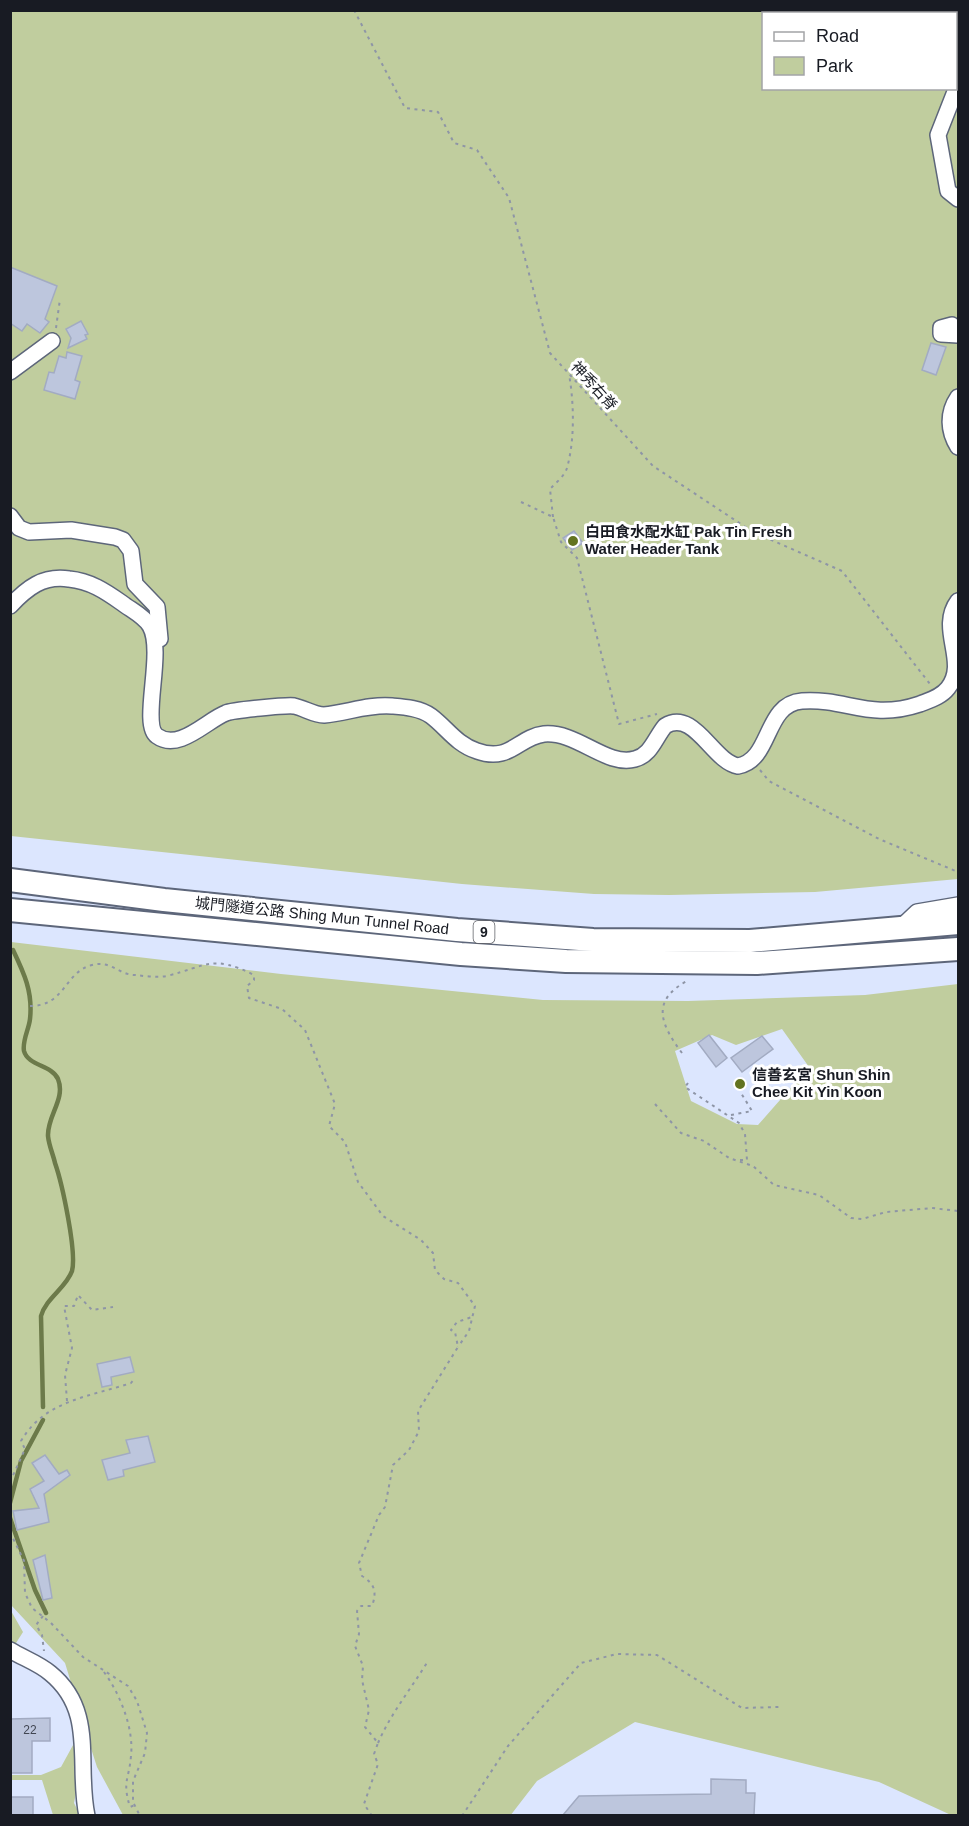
<svg xmlns="http://www.w3.org/2000/svg" width="969" height="1826" font-family="Arial,'Noto Sans TC',sans-serif">
<style>
.green{fill:#c0cd9e;fill-rule:evenodd}
.lines{fill:none;stroke-linecap:round;stroke-linejoin:round}
.stream{stroke:#6c7a4a;stroke-width:4.5}
.building{fill:#bdc6dd;stroke:#a2abc2;stroke-width:1.5}
.minor-casing{stroke:#5d667a;stroke-width:18}
.highway-casing{stroke:#5d667a;stroke-width:26}
.path{stroke:#8e95a6;stroke-width:2;stroke-dasharray:3 4.5;stroke-linecap:butt}
.minor{stroke:#fff;stroke-width:15}
.highway{stroke:#fff;stroke-width:22}
.poi-dot{fill:#627320;stroke:#fff;stroke-width:2}
.labels{text-anchor:middle;stroke-width:6;stroke-linejoin:round;paint-order:stroke}
.number-label{font-size:12px;fill:#414652}
.shield{fill:#fff;stroke:#5d5f65;stroke-width:1.5}
.shield-label{font-size:14px;font-weight:bold;fill:#181b23}
.street-label{font-size:15px;fill:#181b23;stroke:#fff}
.poi-label{font-size:15px;font-weight:bold;fill:#181b23;stroke:#fff;text-anchor:start}
</style>
<rect width="100%" height="100%" fill="#dce6fe"/>
<g class="green">
<path d="M11,11H958V879L815,892L669,895L594,894L462,884L11,836ZM764,14H956V88H764Z"/>
<path d="M11,942L281,974L543,1000L688,1001L865,995L958,984V1815H951L879,1782L635,1722L537,1781L510,1816L123,1815L97,1767L87,1736L74,1803L80,1815H53L42,1780H11V1775H41L61,1767L84,1725L65,1663L11,1605ZM782,1029L809,1067L758,1125L737,1124L691,1101L675,1051L712,1035L736,1045Z"/>
<path d="M10,1609L23,1632L11,1651H10Z"/>
</g>
<g class="lines">
<g class="stream">
<path d="M13,950C24,973 33,992 30,1019C29,1029 22,1041 24,1051C28,1066 52,1065 58,1079C66,1099 47,1116 48,1136C49,1146 53,1154 55,1163C62,1183 77,1252 72,1271C66,1288 46,1298 41,1316L43,1407"/>
<path d="M10,1503L21,1461L43,1420"/>
<path d="M10,1518L35,1590L46,1613"/>
</g>
</g>
<g class="building">
<path d="M10,267L57,286L45,319L49,322L40,333L27,324L22,331L10,323Z"/>
<path d="M81,321L88,334L85,335L87,339L68,348L71,338L66,329Z"/>
<path d="M931,343L946,347L936,375L922,370Z"/>
<path d="M67,352L82,356L75,380L80,382L75,399L44,390L49,372L54,373L59,356L66,358Z"/>
<path d="M574,531L583,543L572,550L563,538Z"/>
<path d="M709,1035L727,1058L716,1067L698,1043Z"/>
<path d="M762,1036L773,1049L742,1072L731,1058Z"/>
<path d="M130,1357L134,1372L111,1377L112,1385L102,1387L97,1364Z"/>
<path d="M148,1436L155,1462L123,1470L124,1476L108,1480L102,1460L130,1453L126,1440Z"/>
<path d="M45,1455L59,1474L67,1470L70,1475L44,1494L49,1522L17,1530L13,1511L39,1508L30,1489L44,1481L32,1463Z"/>
<path d="M45,1555L52,1598L43,1600L33,1560Z"/>
<path d="M50,1718V1741H32V1773H10V1719Z"/>
<path d="M711,1779L746,1780V1793H755L754,1815H563L579,1796L711,1794Z"/>
<rect x="10" y="1797" width="23" height="18"/>
</g>
<g class="lines">
<g class="minor-casing">
<g id="minor">
<path d="M921,10L922,14"/>
<path d="M956,55H958"/>
<path d="M958,84L938,135L948,191L958,199"/>
<path d="M952,325L941,328V334L958,335"/>
<path d="M10,372L52,341"/>
<path d="M958,397C947,413 948,431 958,447"/>
<path d="M10,516L19,528L29,532L71,530L115,537L123,540L131,551L135,584L157,607L160,639"/>
<path d="M10,606C27,588 43,575 69,579C90,581 105,591 122,603C131,610 144,616 150,626C165,652 140,724 157,736C179,752 207,720 226,713C233,710 287,705 294,706C304,708 314,715 324,715C347,713 368,704 392,706C404,707 420,708 431,716C447,728 456,744 477,751C510,763 518,737 544,734C577,731 606,767 635,759C651,755 655,738 665,726C694,708 713,762 738,766C772,760 764,704 802,701C847,698 869,721 920,704C930,700 941,697 948,688C969,662 937,629 958,601"/>
<path d="M899,929L917,912L958,905"/>
<path d="M10,1650C23,1658 38,1663 50,1673C97,1711 76,1765 87,1816"/>
</g>
</g>
<g class="highway-casing">
<g id="highway">
<path d="M10,880L164,900L457,930L593,940L750,941L958,923"/>
<path d="M10,910L461,954L566,961L757,963L958,949"/>
</g>
</g>
<g class="path">
<path d="M354,10L405,108L438,112L454,143L477,150L509,198L550,353L653,466L753,532L842,571L930,684"/>
<path d="M56,328L60,299"/>
<path d="M521,502L553,517L561,542L577,558L619,724L657,714"/>
<path d="M553,517L550,489C556,483 565,475 567,468C575,439 574,403 569,374"/>
<path d="M760,770L769,781L879,839L958,872"/>
<path d="M30,1006C66,1006 64,972 92,965C111,960 119,975 135,975C145,976 157,978 167,976C207,966 212,954 254,975V980L247,986L249,998L282,1009L305,1030L335,1104L329,1126L345,1142L358,1182L383,1216L421,1240L433,1253L435,1270L444,1279L458,1283L475,1306L469,1331L458,1347"/>
<path d="M682,1053C661,1025 650,1001 687,981"/>
<path d="M688,1083L685,1087L739,1123L745,1134L747,1160H737"/>
<path d="M655,1104L681,1133L704,1141L729,1158L753,1166L774,1185L819,1195L851,1218L862,1219L886,1212L932,1208L958,1211"/>
<path d="M731,1115L752,1111L741,1093"/>
<path d="M67,1401L65,1375L72,1348L64,1306H74L78,1295L92,1310L113,1307"/>
<path d="M10,1482L25,1449L21,1441C45,1400 89,1397 131,1383L135,1378"/>
<path d="M10,1532L24,1561L25,1593L32,1608L51,1623L83,1657L128,1686L137,1701L147,1733L145,1753L133,1781V1802L140,1816"/>
<path d="M43,1616L36,1625L42,1635L44,1651"/>
<path d="M104,1672C120,1694 134,1728 131,1756C129,1780 122,1781 130,1807L135,1805"/>
<path d="M378,1743C391,1713 411,1689 428,1661"/>
<path d="M372,1816L364,1804L378,1764L374,1754L378,1743L365,1727L369,1710L362,1680L363,1666L355,1646L359,1634L357,1611L361,1606H372C377,1592 375,1584 362,1576L359,1563L379,1515L385,1507L393,1465L409,1450L419,1431L418,1411L458,1347L455,1332L451,1330L457,1322L472,1317"/>
<path d="M462,1816L508,1746L581,1663L617,1654L657,1655L742,1708L779,1707"/>
</g>
<use href="#minor" class="minor"/>
<use href="#highway" class="highway"/>
</g>
<g class="poi-dot">
<circle cx="573" cy="541" r="6"/>
<circle cx="740" cy="1084" r="6"/>
</g>
<g class="labels">
<g class="number-label">
<text x="30" y="1734">22</text>
</g>
<rect class="shield" x="473.5" y="921" width="21" height="22" rx="4.5"/>
<g class="shield-label">
<text x="484" y="937">9</text>
</g>
<g class="street-label">
<text transform="translate(594 386) rotate(48)" y="5">神秀右脊</text>
<text transform="translate(322 916) rotate(6)" y="5">城門隧道公路 Shing Mun Tunnel Road</text>
</g>
<g class="poi-label">
<text x="585" y="537">白田食水配水缸 Pak Tin Fresh<tspan x="585" dy="17">Water Header Tank</tspan></text>
<text x="752" y="1080">信善玄宮 Shun Shin<tspan x="752" dy="17">Chee Kit Yin Koon</tspan></text>
</g>
</g>
<rect width="969" height="1826" fill="none" stroke="#181b23" stroke-width="24"/>
<rect x="762" y="12" width="195" height="78" fill="#ffffff" stroke="#a3a4a7" stroke-width="1.5"/>
<rect x="774" y="32" width="30" height="9" fill="#ffffff" stroke="#a3a4a7" stroke-width="1.5"/>
<text x="816" y="42" font-size="18" fill="#181b23">Road</text>
<rect x="774" y="57" width="30" height="18" fill="#c0cd9e" stroke="#a3a4a7" stroke-width="1.5"/>
<text x="816" y="72" font-size="18" fill="#181b23">Park</text>
</svg>
